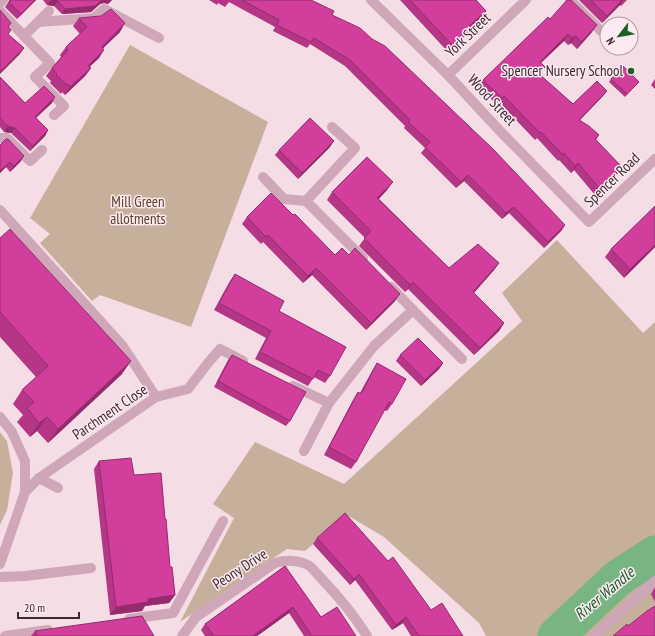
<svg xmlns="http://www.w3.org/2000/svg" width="655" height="636" font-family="'PT Sans Narrow',sans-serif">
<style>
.green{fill:#c6af9b}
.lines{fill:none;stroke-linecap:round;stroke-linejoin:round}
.river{stroke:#79b583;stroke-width:37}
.minor{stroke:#cfa7b8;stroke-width:10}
.wall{fill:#b53586}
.shaded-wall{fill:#932b6d}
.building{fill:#d23e9c;stroke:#932b6d}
.poi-dot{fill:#196127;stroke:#fceaf0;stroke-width:1.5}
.labels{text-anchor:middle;stroke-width:3;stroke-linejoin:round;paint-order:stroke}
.street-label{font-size:15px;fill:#3b2833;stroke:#fceaf0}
.poi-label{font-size:15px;fill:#3b2833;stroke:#fceaf0;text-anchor:end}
.park-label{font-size:15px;fill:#5c4229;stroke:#fceaf0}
.water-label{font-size:16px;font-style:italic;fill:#196127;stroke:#fceaf0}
</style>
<rect width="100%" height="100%" fill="#f5dde5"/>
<g class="green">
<path d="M130,45L268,122L191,327L100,295L92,301L40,243L50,234L30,218Z"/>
<path d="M557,240L643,333L655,322V636H486L479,623L384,537L347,515L305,551L287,549L180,622L234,518L213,504L255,442L344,484L522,321L502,293Z"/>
<path d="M0,432L7,441L13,473L7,510L0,525Z"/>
</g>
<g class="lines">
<path class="river" d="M556,636L618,578L655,554"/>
<g class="minor">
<path d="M371,0L448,75L499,130L589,222L655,159"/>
<path d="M570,0L601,31"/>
<path d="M0,3L3,0"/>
<path d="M0,11L50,63L35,77L64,106L54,115"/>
<path d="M38,22L94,18L104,9L159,38"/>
<path d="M24,36L49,11"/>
<path d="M448,75L526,0"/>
<path d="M332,127L355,148L306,201L363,258"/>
<path d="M0,138H7L30,161L42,150"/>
<path d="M263,177L284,199L306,201"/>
<path d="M0,210L122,345L156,397"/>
<path d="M413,310L462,359"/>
<path d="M293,386L329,403L374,346L413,310L391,287"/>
<path d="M0,417L12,432L25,461V492L0,564"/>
<path d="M304,451L329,403"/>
<path d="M39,478L58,488"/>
<path d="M25,492L39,478L156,397L188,389L208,363L220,349L243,361"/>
<path d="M0,577L25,576L91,568"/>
<path d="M129,619L173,613L223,521"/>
<path d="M5,636L48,630"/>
<path d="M182,636L196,617L275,563C285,560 297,560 308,565C313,568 317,574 321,578C338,596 354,615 367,636"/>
<path d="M594,636L655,581"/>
</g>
</g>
<g class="wall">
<path d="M9,0H36L17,19L5,7L9,1Z"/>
<path d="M43,0H112L108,4L104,3L100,4L91,12L62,14L54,6L47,5Z"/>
<path d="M209,0H311L332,15L565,225L561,231L544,248L509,213L502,219L464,181L456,188L421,153L425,148L404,128L405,126L345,66L310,44L307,48L273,31L275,27L229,2L225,7L218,3L217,5Z"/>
<path d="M400,0H476L481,18L471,27L467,34L448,52Z"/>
<path d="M579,0H627L621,6L620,5L602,23Z"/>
<path d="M79,18L120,32L103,48L99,58L89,67L91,68L85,76L65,95L62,92L61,94L50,83L51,81L46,76L52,68L61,57L60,55L66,47L80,34L73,26Z"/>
<path d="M550,19L592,32L577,49L571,43L568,45L564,41L541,63L545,67L539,74L573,104L607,91L602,97L580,120L599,135L596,140L622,167L618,173L595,195L574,170L571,173L559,160L558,161L537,138L535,140L500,103L497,105L478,86L483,80Z"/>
<path d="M0,77L25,103H52L36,118L48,130L45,136L30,151L11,133L4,132L0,127Z"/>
<path d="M611,79L639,82L625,97L609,82Z"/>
<path d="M655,79V89L651,85Z"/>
<path d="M0,145L21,161L10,172L6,167L0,173Z"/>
<path d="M330,147L298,179L275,155L279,150Z"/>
<path d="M387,190L379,199L449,268L499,263L494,270L474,293L504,323L499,331L474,355L408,289L405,292L359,246L365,238L327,200L332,192Z"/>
<path d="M293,215L335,255L395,301L366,330L312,275L303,283L263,242L261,244L242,224L247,217Z"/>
<path d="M0,238L122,374L48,443L37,431L30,437L17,422L23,415L13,404L22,390L36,377L0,337Z"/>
<path d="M655,247L624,278L605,257L611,249Z"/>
<path d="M235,274L279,311L330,376L325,383L314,377L308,386L255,359L266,338L214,310L230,281Z"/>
<path d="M232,355L290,421L286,426L214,387L228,360Z"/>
<path d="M400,355L443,363L439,369L421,386L396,361Z"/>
<path d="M377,363L392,404L387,411L384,410L356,462L351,469L324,455L353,400L358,392L360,393L372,371Z"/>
<path d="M99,461L134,475L170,567L175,595L169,603L145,606L142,611L110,615L94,469Z"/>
<path d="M317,538L431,610L463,636H411L403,623L392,630L355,580L350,585L313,544Z"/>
<path d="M285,566L321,617L356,636H304L289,613L257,636H205L201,630L205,624Z"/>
<path d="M655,587V602L651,594Z"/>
<path d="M35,631L154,636H31Z"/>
</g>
<g class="shaded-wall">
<path d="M35,0H36L17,19L21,14Z"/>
<path d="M51,0H54L58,1L54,6L47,5Z"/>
<path d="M102,0H112L108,4L104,3L100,4L91,12L62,14L65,9Z"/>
<path d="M622,0H623L620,5L602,23L607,16Z"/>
<path d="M486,11L481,18L465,32L469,26Z"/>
<path d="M125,23L120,32L96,55L102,47Z"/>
<path d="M597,25L592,32L577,49L581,42Z"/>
<path d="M472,28L467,34L448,52L453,46Z"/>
<path d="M568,34L564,41L535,68L540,62Z"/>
<path d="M576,36L571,43L568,45L572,38Z"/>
<path d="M24,48L20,54L0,74V72Z"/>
<path d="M104,50L99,58L82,74L88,66Z"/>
<path d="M545,67L540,74L533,80L538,73Z"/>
<path d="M91,68L85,76L65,95L70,87Z"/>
<path d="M607,91L602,97L574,126L579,120Z"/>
<path d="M504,96L500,103L497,105L502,98Z"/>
<path d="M55,97L52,103L31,122L35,117Z"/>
<path d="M8,126L15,128L11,133L4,132Z"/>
<path d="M48,130L45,136L30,151L33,146Z"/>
<path d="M334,141L330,147L298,179L302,173Z"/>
<path d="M24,156L21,161L10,172L14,166Z"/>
<path d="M10,162L6,167L0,173V171Z"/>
<path d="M578,163L574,170L571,173L575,166Z"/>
<path d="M622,167L618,173L595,195L600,189Z"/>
<path d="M468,175L464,181L456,188L461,182Z"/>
<path d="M393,182L387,190L372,205L377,198Z"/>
<path d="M514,207L509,213L502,219L506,213Z"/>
<path d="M565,225L561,231L544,248L548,242Z"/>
<path d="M655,245V247L624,278L630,269Z"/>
<path d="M499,263L494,270L468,299L473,292Z"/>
<path d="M316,268L312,275L303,283L308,276Z"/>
<path d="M413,282L408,289L405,292L410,285Z"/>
<path d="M400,294L395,301L366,330L371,323Z"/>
<path d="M504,323L499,331L474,355L480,348Z"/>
<path d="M131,361L122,374L48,443L58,429Z"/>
<path d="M443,363L439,369L421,386L425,380Z"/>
<path d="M47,417L37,431L30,437L39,423Z"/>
<path d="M359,574L355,580L350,585L354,579Z"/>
<path d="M175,595L169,603L145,606L142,611L110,615L116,607L148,599Z"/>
<path d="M293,607L289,613L257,636H254Z"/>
<path d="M406,617L403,623L392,630L396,625Z"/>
</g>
<g class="building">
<path d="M10,0H35L21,14L9,2Z"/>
<path d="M54,0H102L95,6L65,9L58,1Z"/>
<path d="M242,0H311L334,11L332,15L360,28L372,39L385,46L493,149L565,225L548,242L514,207L506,213L468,175L461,182L425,147L430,142L408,122L410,120L350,60L314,38L311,42L277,25L279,20Z"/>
<path d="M410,0H476L486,11L469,26L472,28L453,46Z"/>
<path d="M567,0H571L597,25L581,42L576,36L572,38L568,34L540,62L545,67L538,73L573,104L597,81L607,91L579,120L589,126L599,135L595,139L622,167L600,189L578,163L575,166L564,153L563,155L541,132L540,133L504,96L502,98L483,80L548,17L550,19Z"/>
<path d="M591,0H622L607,16Z"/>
<path d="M111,9L125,23L102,47L104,50L88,66L91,68L70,87L68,84L67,85L56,75L57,74L52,68L68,50L66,47L87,27L79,18L101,16Z"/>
<path d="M0,10L11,23L8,27L11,30L8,34L24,48L0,72Z"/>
<path d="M623,66L639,82L627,94L611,79Z"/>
<path d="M0,77L25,103L44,86L55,97L35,117L48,130L33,146L15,128L8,126L0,118Z"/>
<path d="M310,118L334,141L302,173L279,150Z"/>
<path d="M6,139H8L24,156L14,166L10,162L0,171V145Z"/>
<path d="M367,157L393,182L377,198L449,268L478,244L499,263L473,292L504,323L480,348L413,282L410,285L364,238L371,231L332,192Z"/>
<path d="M271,193L293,215L295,214L335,255L342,248L349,255L355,248L400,294L371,323L316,268L308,276L268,235L266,237L247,217Z"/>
<path d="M655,206V245L630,269L611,249Z"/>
<path d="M10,229L131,361L58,429L47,417L39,423L27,408L34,402L22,390L48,366L0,312V238Z"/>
<path d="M235,274L284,301L279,311L346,347L330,376L318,370L313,379L260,352L271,331L219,303Z"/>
<path d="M418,338L443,363L425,380L400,355Z"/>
<path d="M232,355L306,392L290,421L218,381Z"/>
<path d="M377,363L406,379L392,404L389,402L356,462L329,447L358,392L361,394Z"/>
<path d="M131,458L134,475L161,473L165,519H166L170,567H172L175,595L148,599V602L116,607L99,461Z"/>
<path d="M345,513L388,561L393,557L431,610L442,603L463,636H419L406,617L396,625L359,574L354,579L317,538Z"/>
<path d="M285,566L321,617L337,607L356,636H312L293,607L254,635L255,636H214L205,624Z"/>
<path d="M655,606V636H613L627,624L628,626L647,611Z"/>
<path d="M142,616L154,636H37L35,631Z"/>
</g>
<circle class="poi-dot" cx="631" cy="71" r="4"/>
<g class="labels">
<g class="street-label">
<text transform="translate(468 35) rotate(-44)" y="5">York Street</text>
<text transform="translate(492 100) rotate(47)" y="5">Wood Street</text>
<text transform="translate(612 180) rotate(-44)" y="5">Spencer Road</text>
<text transform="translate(110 412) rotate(-34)" y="5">Parchment Close</text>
<text transform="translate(240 569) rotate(-33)" y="5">Peony Drive</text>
</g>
<g class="poi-label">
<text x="623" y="76">Spencer Nursery School</text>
</g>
<g class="park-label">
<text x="138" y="207">Mill Green<tspan x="138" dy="17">allotments</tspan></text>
</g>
<g class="water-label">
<text transform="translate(604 593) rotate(-40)" y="6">River Wandle</text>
</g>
</g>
<g transform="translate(619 36) rotate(239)"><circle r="19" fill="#fceaf0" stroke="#af9ca4"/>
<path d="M0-3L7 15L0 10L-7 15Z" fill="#196127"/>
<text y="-6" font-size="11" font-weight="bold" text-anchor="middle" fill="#3b2833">N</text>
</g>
<path d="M18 612v6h61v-6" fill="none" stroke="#3b2833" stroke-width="2"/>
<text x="24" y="612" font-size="12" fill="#3b2833" stroke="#fceaf0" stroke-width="3" paint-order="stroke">20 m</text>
</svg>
